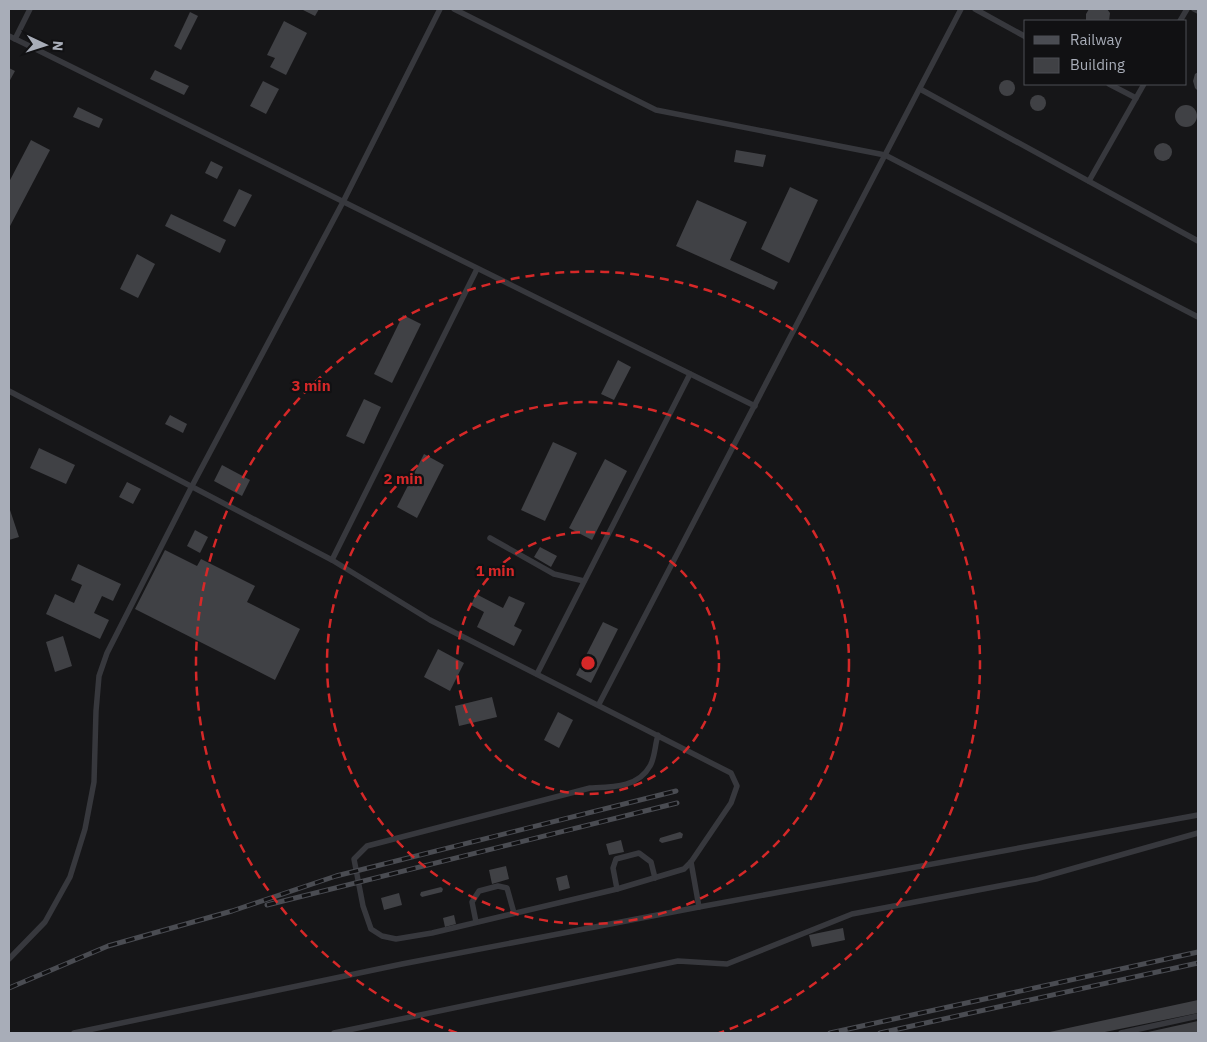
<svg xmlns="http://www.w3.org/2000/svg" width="1207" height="1042" font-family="'IBM Plex Sans',sans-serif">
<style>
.building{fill:#404145}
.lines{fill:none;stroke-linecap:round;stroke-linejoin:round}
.service{stroke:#37383d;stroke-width:5.5}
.rail-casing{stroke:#4a4c52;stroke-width:5}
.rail{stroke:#111113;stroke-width:3;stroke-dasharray:9;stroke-linecap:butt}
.ring{fill:none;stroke:#d62828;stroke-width:2.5;stroke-dasharray:9 6}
.centre{fill:#d62828;stroke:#111113;stroke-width:2.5}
.ring-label{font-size:15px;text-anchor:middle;font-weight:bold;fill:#d62828;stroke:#111113;stroke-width:4.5;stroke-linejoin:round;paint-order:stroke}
</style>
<rect width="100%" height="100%" fill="#161618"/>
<g class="building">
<path d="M301,9H319L315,16Z"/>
<path d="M1089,9H1107L1110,13L1109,21H1086V14Z"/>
<path d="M190,12L198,16L181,50L174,46Z"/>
<path d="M284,21L307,33L286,75L270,67L275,58L267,55Z"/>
<path d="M9,68L15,71L9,82Z"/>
<path d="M155,70L189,86L184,95L150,79Z"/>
<path d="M1198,72V91L1195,88L1193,81L1195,74Z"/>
<circle cx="1007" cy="88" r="8"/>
<path d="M263,81L279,89L266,114L250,106Z"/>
<circle cx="1038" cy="103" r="8"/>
<circle cx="1186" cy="116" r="11"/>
<path d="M78,107L103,119L99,128L73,117Z"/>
<path d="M31,140L50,150L9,228V182Z"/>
<circle cx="1163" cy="152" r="9"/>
<path d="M736,150L766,155L763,167L734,162Z"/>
<path d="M211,161L223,167L217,179L205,173Z"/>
<path d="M790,187L818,200L789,263L761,249Z"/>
<path d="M239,189L252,195L235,227L223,221Z"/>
<path d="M697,200L747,222L730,260L778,282L774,290L676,246Z"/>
<path d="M171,214L226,240L220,253L165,226Z"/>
<path d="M137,254L155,264L138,298L120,289Z"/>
<path d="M403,315L421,324L392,383L374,374Z"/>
<path d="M618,360L631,367L614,400L601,394Z"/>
<path d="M364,399L381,407L364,444L346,436Z"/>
<path d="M170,415L187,424L183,433L165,424Z"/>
<path d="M553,442L577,453L545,521L521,510Z"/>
<path d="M39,448L75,465L66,484L30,468Z"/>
<path d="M424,454L444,465L417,518L397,507Z"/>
<path d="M605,459L627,471L592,540L569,528Z"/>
<path d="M222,465L250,480L242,496L214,481Z"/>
<path d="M127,482L141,489L133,504L119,497Z"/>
<path d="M9,507L19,537L9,540Z"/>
<path d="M195,530L208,537L200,553L187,546Z"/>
<path d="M540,547L557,556L551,567L534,557Z"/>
<path d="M165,550L197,566L201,559L255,586L247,602L300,629L275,680L135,609Z"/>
<path d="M78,564L121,584L113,601L102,596L94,613L109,620L100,639L46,614L55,594L74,603L82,585L71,580Z"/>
<path d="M476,594L503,608L509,596L525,603L514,626L522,630L514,646L477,627L484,612L471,605Z"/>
<path d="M603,622L618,629L591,683L576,675Z"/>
<path d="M63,636L72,666L55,672L46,642Z"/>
<path d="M438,649L464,663L450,691L424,677Z"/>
<path d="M492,697L497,717L459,726L455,706Z"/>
<path d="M558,712L573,720L559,748L544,740Z"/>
<path d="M680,832L683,834L682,838L662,843L659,841L660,838Z"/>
<path d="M621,840L624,852L609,855L606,844Z"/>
<path d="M506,866L509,879L492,884L489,870Z"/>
<path d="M567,875L570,888L559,891L556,878Z"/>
<path d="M441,887L443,889L442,892L422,897L420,895L421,892Z"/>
<path d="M399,893L402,905L384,910L381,898Z"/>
<path d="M454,915L456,924L445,927L443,918Z"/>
<path d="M843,928L845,940L812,947L809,935Z"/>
<path d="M1198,1000V1013L1100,1033H1045Z"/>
<path d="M1198,1021V1033H1148V1032Z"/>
</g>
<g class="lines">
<g class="service">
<path d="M454,9L656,110L885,155L1198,317"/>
<path d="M975,9L1026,37"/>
<path d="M1194,9L1198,11"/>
<path d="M1180,21L1187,9"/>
<path d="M9,36C258,158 505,284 755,406"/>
<path d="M15,39L30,9"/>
<path d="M1109,84L1136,98"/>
<path d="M920,89L1198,241"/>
<path d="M1089,181L1144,84"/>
<path d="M9,391L332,560L430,620L731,773L737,786L731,803L691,862L684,869L617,889L432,933L396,939L382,936L371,929L363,906L354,859L367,846L590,788C611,787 638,788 650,766C655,758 655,744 658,735"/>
<path d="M490,538L554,574L584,581"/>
<path d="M332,560L477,269"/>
<path d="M537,674L690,374"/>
<path d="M599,704L961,9"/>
<path d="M691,862L699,907"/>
<path d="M617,889L613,868L616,859L639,853L651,862L655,878"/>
<path d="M476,922L472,902L479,891L498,886L507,888L514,913"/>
<path d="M9,959L45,922L70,877L85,829L94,782L96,711L99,676L107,653L192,486L343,202L440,9"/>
<path d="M74,1033L402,964L699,907L1198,815"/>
<path d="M334,1033L678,961L727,964L852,914L1036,879L1198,833"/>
<path d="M1121,1033L1198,1016"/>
</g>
<g class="rail-casing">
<g id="rail">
<path d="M267,905L677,803"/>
<path d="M9,988L108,946L232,911L336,876L676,791"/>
<path d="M830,1033L1198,952"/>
<path d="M880,1033L1198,963"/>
</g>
</g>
<use href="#rail" class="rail"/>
</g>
<g class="ring">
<circle cx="588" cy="663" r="131"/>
<circle cx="588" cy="663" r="261"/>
<path d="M457 1033A392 392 0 1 1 719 1033"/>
</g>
<circle cx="588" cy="663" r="8" class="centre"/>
<g class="ring-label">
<text x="311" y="391">3 min</text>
<text x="403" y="484">2 min</text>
<text x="495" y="576">1 min</text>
</g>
<rect width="1207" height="1042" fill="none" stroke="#a8adb8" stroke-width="20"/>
<rect x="1024" y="20" width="162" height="65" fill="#111113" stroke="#4d4f55"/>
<rect x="1034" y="36" width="25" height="8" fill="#4a4c52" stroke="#4d4f55"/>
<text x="1070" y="45" font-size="15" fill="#a8adb8">Railway</text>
<rect x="1034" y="58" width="25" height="15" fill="#404145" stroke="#4d4f55"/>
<text x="1070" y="70" font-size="15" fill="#a8adb8">Building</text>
<g transform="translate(45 45) rotate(94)" stroke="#111113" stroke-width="4" paint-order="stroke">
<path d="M0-4L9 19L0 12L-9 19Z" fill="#a8adb8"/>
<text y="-8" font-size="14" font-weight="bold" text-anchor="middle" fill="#a8adb8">N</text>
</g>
</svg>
